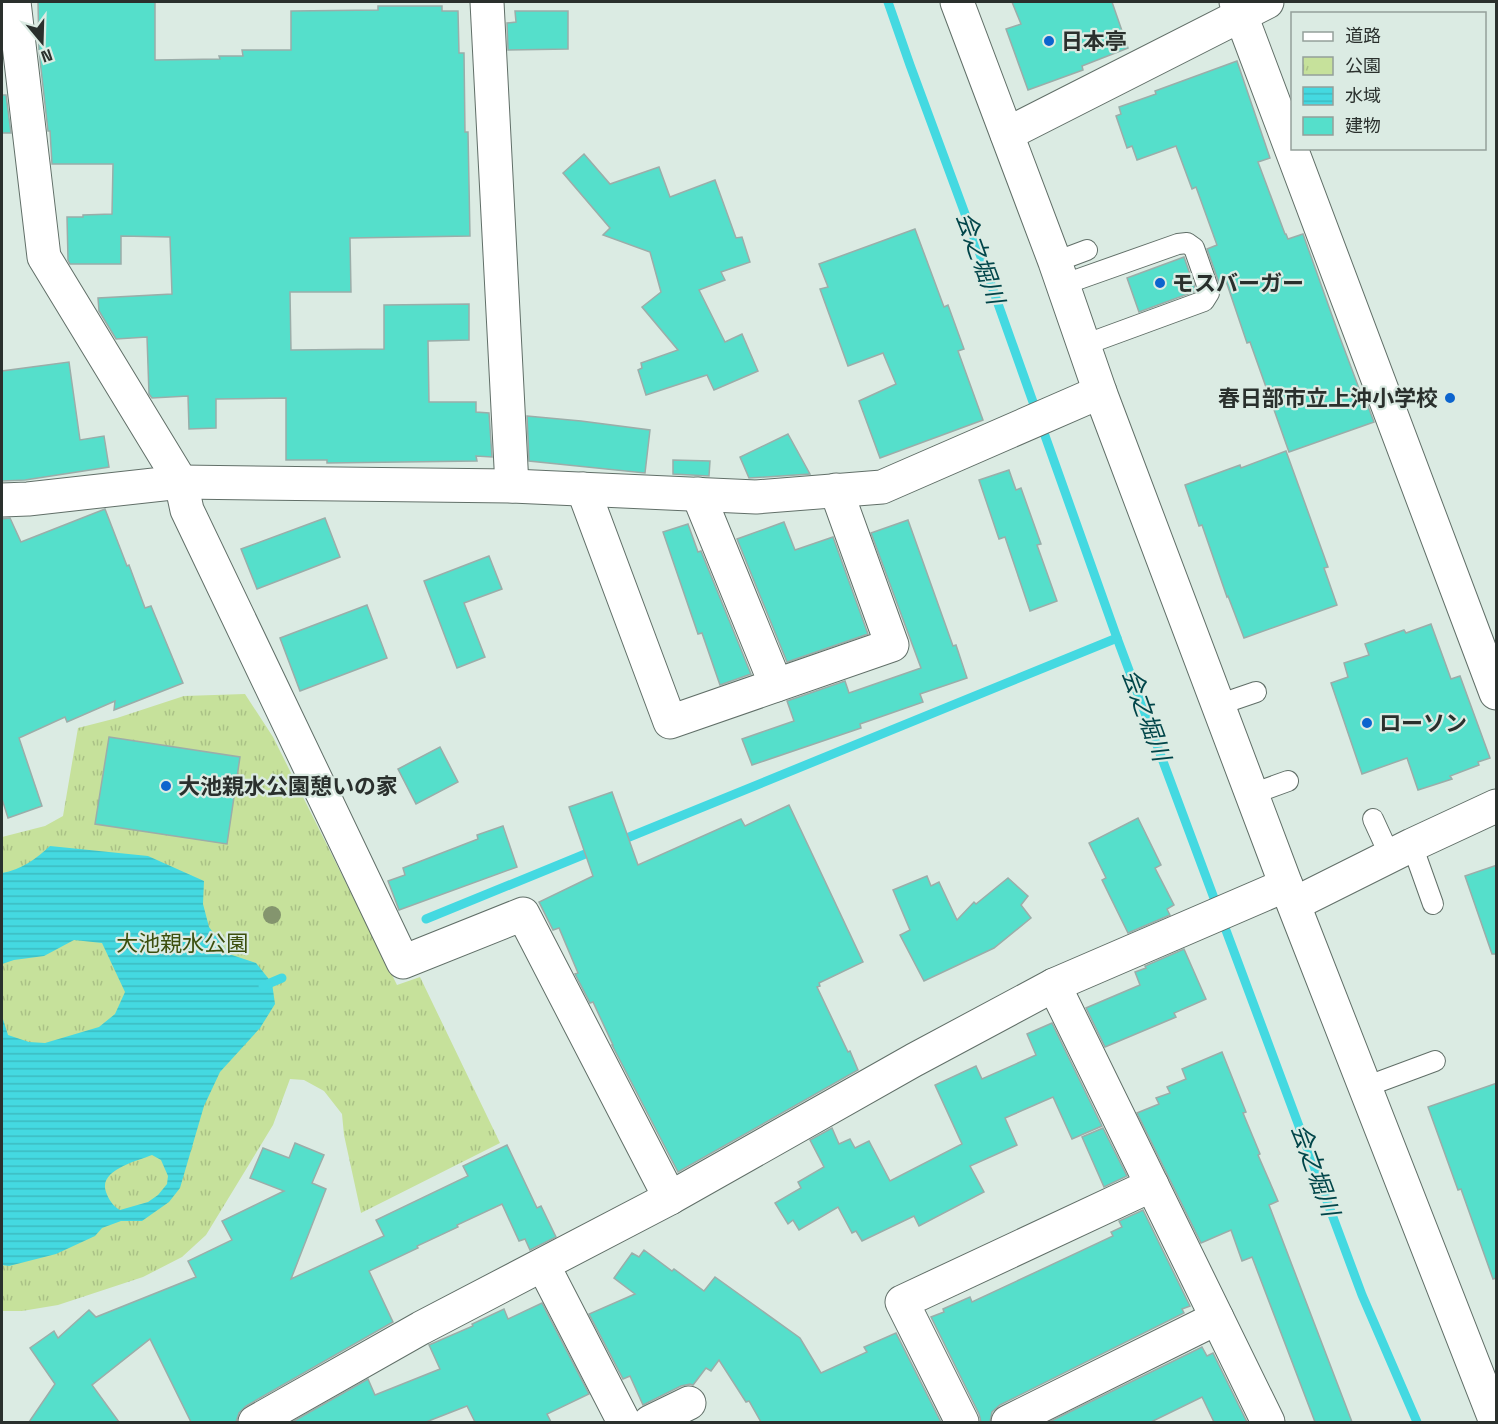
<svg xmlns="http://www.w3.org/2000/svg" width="1498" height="1424" font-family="'Space Grotesk','Noto Sans JP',sans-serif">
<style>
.park{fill:url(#park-tufts)}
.water{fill:url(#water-rules);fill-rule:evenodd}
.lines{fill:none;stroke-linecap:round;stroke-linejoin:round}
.stream{stroke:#44d9e1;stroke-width:9}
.building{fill:#55dfcb;stroke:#9bada9;stroke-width:1.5}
.service-casing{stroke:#616f68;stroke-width:22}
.minor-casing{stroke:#616f68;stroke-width:35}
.tertiary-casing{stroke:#616f68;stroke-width:35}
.service{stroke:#fff;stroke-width:20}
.minor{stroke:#fff;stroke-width:33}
.tertiary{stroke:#fff;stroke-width:33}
.tree{fill:#84956e}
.poi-dot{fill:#0c64ce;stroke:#dbebe3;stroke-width:2}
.labels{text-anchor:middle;stroke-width:4.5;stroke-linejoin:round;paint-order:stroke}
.poi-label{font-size:22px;font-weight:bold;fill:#2a302d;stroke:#dbebe3;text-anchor:start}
.park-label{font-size:22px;fill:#3c4f0e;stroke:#dbebe3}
.water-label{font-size:24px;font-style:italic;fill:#004549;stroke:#dbebe3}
</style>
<defs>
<pattern id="park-tufts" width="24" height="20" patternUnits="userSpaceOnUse" patternTransform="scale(1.5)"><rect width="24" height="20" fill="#c6e19b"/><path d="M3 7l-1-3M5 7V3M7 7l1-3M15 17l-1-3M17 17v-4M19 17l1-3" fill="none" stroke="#aac186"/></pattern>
<pattern id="water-rules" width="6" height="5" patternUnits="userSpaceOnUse" patternTransform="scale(1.5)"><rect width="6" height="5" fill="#44d9e1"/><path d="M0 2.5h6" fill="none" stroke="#3cbbc1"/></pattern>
</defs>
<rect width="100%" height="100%" fill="#dbebe3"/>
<path class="park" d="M245,694L273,737L397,985L420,977L500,1143L361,1213L344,1135L342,1114L324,1091L304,1080L290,1079L273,1125L206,1235L182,1257L143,1277L58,1305L22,1311H2V837L45,826L63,816L78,728L117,718L184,696Z"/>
<path class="water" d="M50,846L148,856L204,881L203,904L209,927L229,954L256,963L272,983L275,1004L260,1028L220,1072L204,1106L180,1188L169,1202L142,1221H121L102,1228L95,1236L56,1254L9,1266L2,1265V1016L8,1035L29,1042L45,1043L99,1027L115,1014L125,992L102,943L74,940L44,956L14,960L2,964V873C21,870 36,859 50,846ZM152,1155L161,1160L168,1176L167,1184L158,1195L148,1202L120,1210C113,1206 109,1200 106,1192C98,1170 137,1161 152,1155Z"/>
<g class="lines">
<g class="stream">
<path d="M888,2L910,65L991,284L1117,638L1362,1295L1417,1422"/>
<path d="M617,842L1117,638"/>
<path d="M426,919L595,850"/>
<path d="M263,986L282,978"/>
</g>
</g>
<g class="building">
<path d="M38,2H155V60L220,59L219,56H243L242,50H291V11L378,10V6H442V11H458L459,53H464L465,132H468L470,236L350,238L351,292H290L291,350L384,349V305L469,304V340L428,341L429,402H476V412L489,413L492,457L476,456L477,461L327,463V460H286V398L216,399V428L189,429L188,396L152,398L149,394L147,337L116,339L99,311L98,298L172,294L170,237L121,236V264H70L68,260L67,217H83V215L112,214L113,164H52L50,131H48L39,51Z"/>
<path d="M1012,2H1112L1128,48L1082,66L1083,70L1028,90L1006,29L1021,24Z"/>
<path d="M515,11H568V49L508,50L507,23L516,22Z"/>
<path d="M1237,61L1270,158L1258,162L1285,234H1286L1288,239L1303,234L1339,335L1360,391L1362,390L1374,422L1289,452L1250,342L1247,343L1226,281L1219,283L1207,249L1217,245L1196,187L1192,189L1176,146L1137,160L1132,146L1127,148L1116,116L1121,114L1119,107L1156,94L1155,91Z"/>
<path d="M2,95H6L11,133H2Z"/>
<path d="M584,154L610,184L659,167L670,197L715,180L736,238L742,237L750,262L721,272L725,280L699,290L725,342L742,334L758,371L714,390L707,375L646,395L638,370L642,368L641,363L678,350L642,307L661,292L650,252L603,235L610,228L563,173Z"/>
<path d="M915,229L944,307L948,305L964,349L958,351L983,420L880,458L859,401L896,384L883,353L848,366L820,289L828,287L819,264Z"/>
<path d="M1184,257L1196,291L1139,312L1127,278Z"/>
<path d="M69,362L80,440L104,436L109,467L25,480L2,481V371Z"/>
<path d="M527,416L581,421L650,430L645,473L529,461Z"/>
<path d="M788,434L810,474L749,478L740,457Z"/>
<path d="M1286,451L1328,567L1324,568L1337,605L1244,638L1228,596L1227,597L1202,525L1199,526L1185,485L1240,465L1241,468Z"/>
<path d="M673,460L710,461L709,476L673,474Z"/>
<path d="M1009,470L1016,490L1021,488L1041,544L1037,545L1057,601L1030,611L1005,537L999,539L979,480Z"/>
<path d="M105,509L127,566L129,565L145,608L151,606L183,683L114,710L115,701L67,722L65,717L19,738L42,806L8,818L2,799V519L10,518L21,542Z"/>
<path d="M325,518L340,557L257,589L241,549Z"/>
<path d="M908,520L953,646L956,645L967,678L920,694L923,702L860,724L861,728L752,765L742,739L794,721L787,701L845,681L849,693L921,668L871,533Z"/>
<path d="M784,522L795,550L833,537L868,634L787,662L737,539Z"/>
<path d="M688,524L698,552L701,551L751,674L720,685L702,633L698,634L663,532Z"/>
<path d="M489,556L502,589L464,603L485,657L457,668L424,581Z"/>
<path d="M367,605L387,658L300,691L280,638Z"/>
<path d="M1431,624L1451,679L1460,676L1490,758L1478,762L1479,765L1450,776L1452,779L1418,790L1407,758L1362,774L1331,683L1348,677L1344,663L1369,655L1365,644L1404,630L1406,633Z"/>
<path d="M109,737L240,757L227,844L95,824Z"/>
<path d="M440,747L458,782L416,804L398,769Z"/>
<path d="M612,792L638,865L741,819L745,826L789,805L863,962L819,983L820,986L817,987L848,1052L850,1051L858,1070L678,1172L612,1045H613L593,1002L590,1003L575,974L578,973L559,928L553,930L539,902L593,876L569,807Z"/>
<path d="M1138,818L1161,865L1155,868L1174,905L1167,909L1170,915L1128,933L1102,880L1106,878L1089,843Z"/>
<path d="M503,826L517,867L399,910L388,881L405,875L403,868L478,839L477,835Z"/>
<path d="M1497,865V954H1492L1465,876Z"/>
<path d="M927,876L931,886L939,882L957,920L974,902L976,904L1008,878L1028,896L1021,905L1031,918L994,948L924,981L900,935L910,930L893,890Z"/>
<path d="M1184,949L1206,999L1174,1013L1176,1017L1105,1047L1086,1008L1140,985L1135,972L1146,968L1145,966Z"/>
<path d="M1052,1023L1102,1126L1072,1139L1053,1097L1005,1118L1017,1145L970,1166L984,1192L919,1226L914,1216L862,1241L856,1231L852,1233L838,1207L799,1230L793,1220L788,1224L775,1203L801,1188L798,1182L824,1167L810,1140L832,1128L839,1144L850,1139L855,1148L869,1141L890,1181L962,1144L935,1085L976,1066L982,1079L1036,1055L1027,1034Z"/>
<path d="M1222,1052L1246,1112L1243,1113L1260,1154L1258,1155L1278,1201L1269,1205L1352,1422H1315L1252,1257L1242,1261L1231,1230L1201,1243L1137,1113L1159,1104L1156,1098L1170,1093L1167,1087L1186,1079L1182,1069Z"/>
<path d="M1497,1083V1278L1493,1279L1461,1189L1458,1190L1428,1107Z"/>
<path d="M1103,1128L1127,1176L1104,1187L1082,1137Z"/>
<path d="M295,1143L324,1155L312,1183L326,1189L291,1279L384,1236L376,1220L468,1176L463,1166L507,1145L537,1208L541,1206L556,1237L530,1250L525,1239L519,1241L502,1204L457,1225L458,1227L417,1246L418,1248L369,1271L393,1322L246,1406L239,1413L236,1422H191L150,1339L92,1385L119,1422H29L55,1384L30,1348L54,1331L58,1338L89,1310L96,1317L196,1277L188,1261L232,1240L222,1221L284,1191L250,1178L263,1148L289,1158Z"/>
<path d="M1143,1210L1190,1306L1182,1309L1184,1313L1000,1405L992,1412L990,1422H981L979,1414L931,1317L944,1312L943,1309L970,1297L972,1302L1113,1236L1111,1232L1122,1227L1119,1221Z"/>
<path d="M644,1250L672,1271L674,1269L704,1291L715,1277L800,1338L821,1373L867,1352L864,1347L896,1333L941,1422H761L749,1401L746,1402L719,1360L711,1371L706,1368L693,1385L690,1384L681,1386L643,1405L630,1376L623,1379L589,1314L635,1294L614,1278L632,1253L639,1257Z"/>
<path d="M542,1303L589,1394L547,1414L551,1422H475L467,1406L426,1422H292L368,1379L375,1395L440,1369L429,1345L473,1326L472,1324L504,1309L508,1319Z"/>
<path d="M1202,1347L1207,1356L1213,1353L1247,1422H1214L1202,1397L1151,1422H1049Z"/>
</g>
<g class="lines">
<g class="service-casing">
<g id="service">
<path d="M1055,262L1087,250"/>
<path d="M1062,285L1178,244L1187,243L1194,248L1208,288L1209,293L1204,301L1084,345"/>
<path d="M1218,705L1256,692"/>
<path d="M1252,794L1288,781"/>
<path d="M1373,819L1390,856"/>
<path d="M1412,845L1433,904"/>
<path d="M1365,1087L1435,1061"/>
</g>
</g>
<g class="minor-casing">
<g id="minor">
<path d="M14,2L44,257L181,482L187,510L403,962L523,914L670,1198"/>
<path d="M487,2L512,486"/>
<path d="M1236,2L1496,693"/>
<path d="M1007,134L1267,2"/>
<path d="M583,489L670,722L892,645L836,490"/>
<path d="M698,494L776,685"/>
<path d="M2,500L28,499L181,482L512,486L756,497L882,487L1100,392"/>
<path d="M1054,985L1268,1422"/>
<path d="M543,1265L624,1422"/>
<path d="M255,1422L421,1328L670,1198L914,1060L1054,985L1286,885"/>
<path d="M650,1422L689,1403"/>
<path d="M962,1422L902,1302L1152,1185"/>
<path d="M1008,1422L1217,1318"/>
</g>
</g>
<g class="tertiary-casing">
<g id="tertiary">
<path d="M957,2L1055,262L1100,392L1286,885L1496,1422"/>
<path d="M1294,904L1412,845L1496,806"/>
</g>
</g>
<use href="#service" class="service"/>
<use href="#minor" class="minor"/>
<use href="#tertiary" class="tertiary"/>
</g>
<circle class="tree" cx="272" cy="915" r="9"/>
<g class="poi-dot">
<circle cx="1049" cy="41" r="6"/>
<circle cx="1160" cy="283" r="6"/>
<circle cx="1450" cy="398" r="6"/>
<circle cx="1367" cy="723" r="6"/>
<circle cx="166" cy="786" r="6"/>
</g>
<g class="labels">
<g class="poi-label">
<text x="1061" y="49">日本亭</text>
<text x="1172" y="291">モスバーガー</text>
<text x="1438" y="406" text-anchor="end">春日部市立上沖小学校</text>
<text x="1379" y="731">ローソン</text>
<text x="178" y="794">大池親水公園憩いの家</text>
</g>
<g class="park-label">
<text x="182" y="951">大池親水公園</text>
</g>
<g class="water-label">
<text transform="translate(980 258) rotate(70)" y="8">会之堀川</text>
<text transform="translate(1146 715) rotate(70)" y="8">会之堀川</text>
<text transform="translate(1315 1170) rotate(70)" y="8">会之堀川</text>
</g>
</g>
<rect width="1498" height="1424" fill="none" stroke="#2a302d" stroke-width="6"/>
<rect x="1291" y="12" width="195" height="138" fill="#dbebe3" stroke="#94a09a" stroke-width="1.5"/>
<rect x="1303" y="32" width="30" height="9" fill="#ffffff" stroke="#94a09a" stroke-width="1.5"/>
<text x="1345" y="42" font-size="18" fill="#2a302d">道路</text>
<rect x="1303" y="57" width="30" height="18" fill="url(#park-tufts)" stroke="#94a09a" stroke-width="1.5"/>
<text x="1345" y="72" font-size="18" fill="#2a302d">公園</text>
<rect x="1303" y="87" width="30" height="18" fill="url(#water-rules)" stroke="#94a09a" stroke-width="1.5"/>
<text x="1345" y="102" font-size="18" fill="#2a302d">水域</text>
<rect x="1303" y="117" width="30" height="18" fill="#55dfcb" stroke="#94a09a" stroke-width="1.5"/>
<text x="1345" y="132" font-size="18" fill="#2a302d">建物</text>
<g transform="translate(42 42) rotate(161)" stroke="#dbebe3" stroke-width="4.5" paint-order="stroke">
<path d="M0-4.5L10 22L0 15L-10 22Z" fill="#2a302d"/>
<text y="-9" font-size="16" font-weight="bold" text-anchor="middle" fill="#2a302d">N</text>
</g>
</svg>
